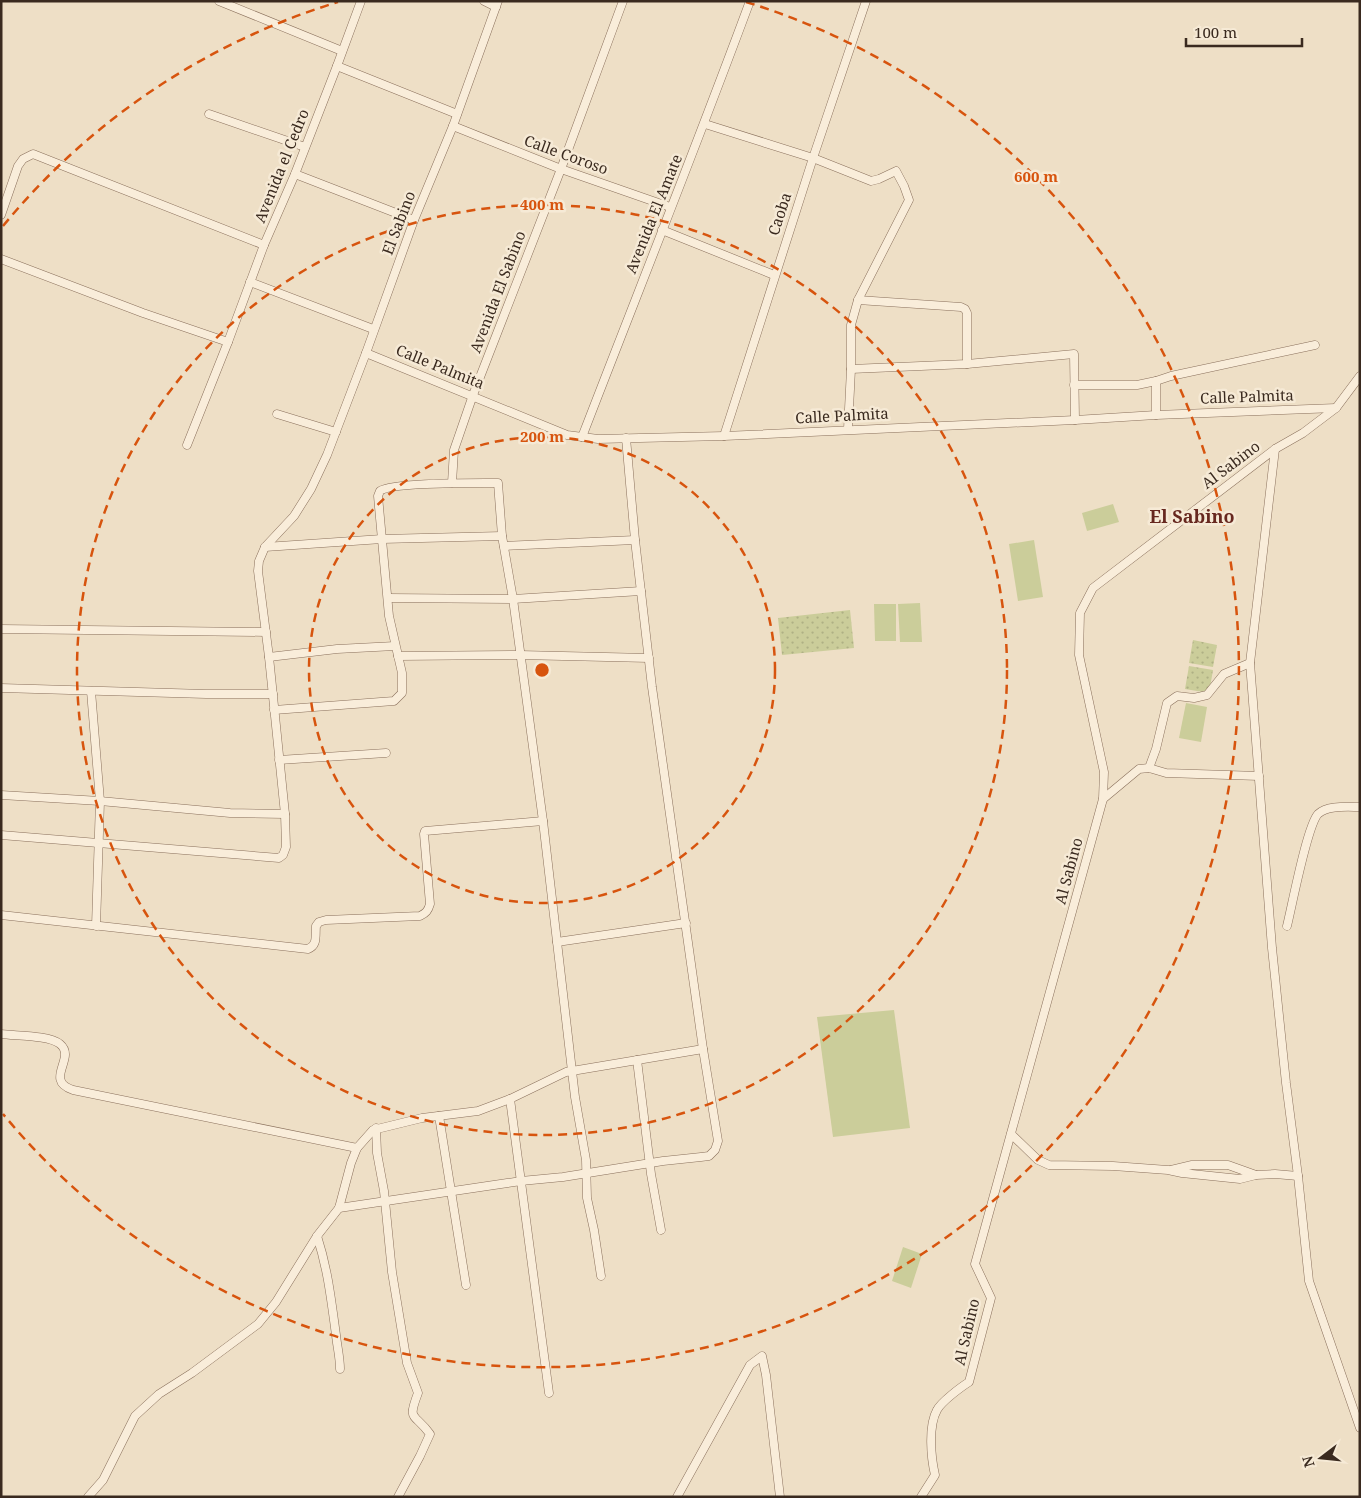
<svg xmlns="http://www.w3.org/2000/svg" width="1361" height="1498" font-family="'Noto Serif',serif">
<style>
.grass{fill:url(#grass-dots)}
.green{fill:#cbcd9a}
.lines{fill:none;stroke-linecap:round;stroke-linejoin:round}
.street-casing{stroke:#8a705c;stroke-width:9}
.street{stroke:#f9edda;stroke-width:8}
.ring{fill:none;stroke:#d7540e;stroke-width:2.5;stroke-dasharray:9 6}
.labels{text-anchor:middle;stroke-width:5;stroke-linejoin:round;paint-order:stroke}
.street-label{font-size:15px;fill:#3a2a1f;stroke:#f6ead6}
.quarter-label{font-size:18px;font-weight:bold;fill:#67281f;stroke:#f6ead6}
.centre{fill:#d7540e;stroke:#f6ead6;stroke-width:2.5}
.ring-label{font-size:15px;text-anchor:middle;font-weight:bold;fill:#d7540e;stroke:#f6ead6;stroke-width:5;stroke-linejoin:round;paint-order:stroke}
</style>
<defs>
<pattern id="grass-dots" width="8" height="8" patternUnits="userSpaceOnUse" patternTransform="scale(1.25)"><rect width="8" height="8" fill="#cbcd9a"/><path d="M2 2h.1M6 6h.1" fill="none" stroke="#afb084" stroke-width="1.8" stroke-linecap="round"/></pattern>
</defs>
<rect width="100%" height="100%" fill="#eedfc6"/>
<g class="grass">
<path d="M850,610L854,648L782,655L778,618Z"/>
<path d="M1193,640L1217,645L1213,667L1189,663Z"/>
<path d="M1189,666L1213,670L1209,693L1185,689Z"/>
</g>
<g class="green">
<path d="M1113,504L1119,522L1087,531L1082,513Z"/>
<path d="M1034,540L1043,597L1018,601L1009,544Z"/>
<path d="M920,603L922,642H900L898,604Z"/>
<path d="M874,604H896V641H875Z"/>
<path d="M1186,703L1207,707L1201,742L1179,738Z"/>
<path d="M894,1010L910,1128L833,1137L817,1017Z"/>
<path d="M903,1247L922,1254L911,1288L892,1281Z"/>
</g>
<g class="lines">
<g class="street-casing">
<g id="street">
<path d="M219,1L342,51"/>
<path d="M484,1L496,7"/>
<path d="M337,66L457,114"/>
<path d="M209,114L305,147"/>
<path d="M705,124L813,158L871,181L879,179L896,171L904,186L909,200L858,300L851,325V369L848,429"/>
<path d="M453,126L561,169L670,207"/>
<path d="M295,174L414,220"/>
<path d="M1,215L18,166L23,159L33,154L264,245"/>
<path d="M662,230L774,275"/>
<path d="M1,259L143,313L228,342"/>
<path d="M250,282L373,329"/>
<path d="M858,300L961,307L965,309L967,313V364"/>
<path d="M366,353L567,435L598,439L724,436L1075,420L1156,415L1336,408"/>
<path d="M851,369L967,364L1074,354L1075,420"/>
<path d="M1074,385H1137L1156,381"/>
<path d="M277,414L336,432"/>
<path d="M1156,415V381L1171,376L1315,345"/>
<path d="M724,436L813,158L866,1"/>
<path d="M582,437C638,292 696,147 750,1"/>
<path d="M187,445L228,342L264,245L295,174L337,66L361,1"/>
<path d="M1275,449L1250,663L1272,948L1286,1083L1298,1176L1309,1281L1360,1428"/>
<path d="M452,483L454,450L473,395L561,169L623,1"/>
<path d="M504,546L635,540"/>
<path d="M265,547L382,539L502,536"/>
<path d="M388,598L513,599L641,591"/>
<path d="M1,629L266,632"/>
<path d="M398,656L520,655L649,658"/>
<path d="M269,657L337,649L395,646"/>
<path d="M1,688L206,694H273"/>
<path d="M91,691L100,801L96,926"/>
<path d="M274,710L394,701L402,693V673L389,616L378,496L380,491C391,482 478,483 498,483L502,536L513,599L543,821L575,1097L586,1160L587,1198L594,1230L601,1276"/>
<path d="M279,760L386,753"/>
<path d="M1149,768L1156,749L1167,703L1177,696L1194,698L1207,695L1224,674L1250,663"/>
<path d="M1,795L100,801L230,813L285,814"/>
<path d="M1103,799L1139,769L1149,768L1166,773L1259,776"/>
<path d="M1,835L279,858L283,855L286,847L285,814L269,657L258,571L259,561L265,547L294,516L311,489L327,455L366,353L414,220L453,126L498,1"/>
<path d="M1,915L308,949C318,945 315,936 316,926L319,922L326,920L420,916C426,913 428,911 430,904L424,834L425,831L543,821"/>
<path d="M1287,926C1292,906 1307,826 1318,814C1327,805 1348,807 1360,807"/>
<path d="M557,942L686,923"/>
<path d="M1,1034C16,1036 49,1035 60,1044C77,1058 43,1080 73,1090L357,1148"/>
<path d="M637,1060L651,1174L661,1230"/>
<path d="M510,1099L549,1393"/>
<path d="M439,1116L466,1285"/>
<path d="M376,1128L377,1153L384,1191L392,1272L407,1363L418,1393C407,1422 414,1412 430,1434L420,1456L398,1497"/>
<path d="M1011,1134L1038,1160L1049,1165L1113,1166L1168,1170L1182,1173L1240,1179L1256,1175L1275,1174L1298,1176"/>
<path d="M1171,1170L1192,1165H1228L1256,1175"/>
<path d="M339,1208L521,1181L563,1177L663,1161L701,1157L709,1156L715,1150L718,1141L703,1049L652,687L635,540L626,438"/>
<path d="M317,1236C328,1270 331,1299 336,1335C337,1346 340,1357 340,1369"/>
<path d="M88,1497L103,1480L135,1416L159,1394L192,1373L258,1324L276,1302L317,1236L339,1208L351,1163L357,1148L373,1130L422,1118L478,1111L510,1099L566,1072L703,1049"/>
<path d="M677,1497L750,1365L762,1356L766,1375L780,1497"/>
<path d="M921,1497L935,1475C931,1458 928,1426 937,1410C941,1402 961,1387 969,1382L991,1298L975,1264L1103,799L1104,772L1079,655L1080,613L1093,588L1275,449L1303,433L1336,408L1360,376"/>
</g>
</g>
<use href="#street" class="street"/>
</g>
<g class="ring">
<circle cx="542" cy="670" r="233"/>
<circle cx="542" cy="670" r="465"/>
<path d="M3 226A698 698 0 0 1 338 2M746 2A698 698 0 1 1 3 1114"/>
</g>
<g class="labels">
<g class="street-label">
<text transform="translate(566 155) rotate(20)" y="5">Calle Coroso</text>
<text transform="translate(282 166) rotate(-68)" y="5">Avenida el Cedro</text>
<text transform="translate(654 214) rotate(-68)" y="5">Avenida El Amate</text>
<text transform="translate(780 214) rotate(-72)" y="5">Caoba</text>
<text transform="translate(399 223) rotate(-69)" y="5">El Sabino</text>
<text transform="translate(498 292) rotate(-69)" y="5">Avenida El Sabino</text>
<text transform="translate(440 367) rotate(22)" y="5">Calle Palmita</text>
<text transform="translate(1247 397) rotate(-2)" y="5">Calle Palmita</text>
<text transform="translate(842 416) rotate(-3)" y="5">Calle Palmita</text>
<text transform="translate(1231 465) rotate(-37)" y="5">Al Sabino</text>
<text transform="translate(1069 871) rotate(-75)" y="5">Al Sabino</text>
<text transform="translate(967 1332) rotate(-77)" y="5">Al Sabino</text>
</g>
<g class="quarter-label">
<text x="1192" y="523">El Sabino</text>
</g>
</g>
<circle cx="542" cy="670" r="8" class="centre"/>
<g class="ring-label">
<text x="1036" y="182">600 m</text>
<text x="542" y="210">400 m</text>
<text x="542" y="442">200 m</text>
</g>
<rect width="1361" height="1498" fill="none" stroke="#3a2a1f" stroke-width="5"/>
<g transform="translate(1321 1458) rotate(254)" stroke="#f6ead6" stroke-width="4" paint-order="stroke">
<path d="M0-4L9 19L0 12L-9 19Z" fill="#3a2a1f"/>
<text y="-8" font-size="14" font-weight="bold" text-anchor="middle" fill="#3a2a1f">N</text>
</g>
<path d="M1186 38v8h116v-8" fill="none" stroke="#3a2a1f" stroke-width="2.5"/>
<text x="1194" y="38" font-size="15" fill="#3a2a1f" stroke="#f6ead6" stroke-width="4" paint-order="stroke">100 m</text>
</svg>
